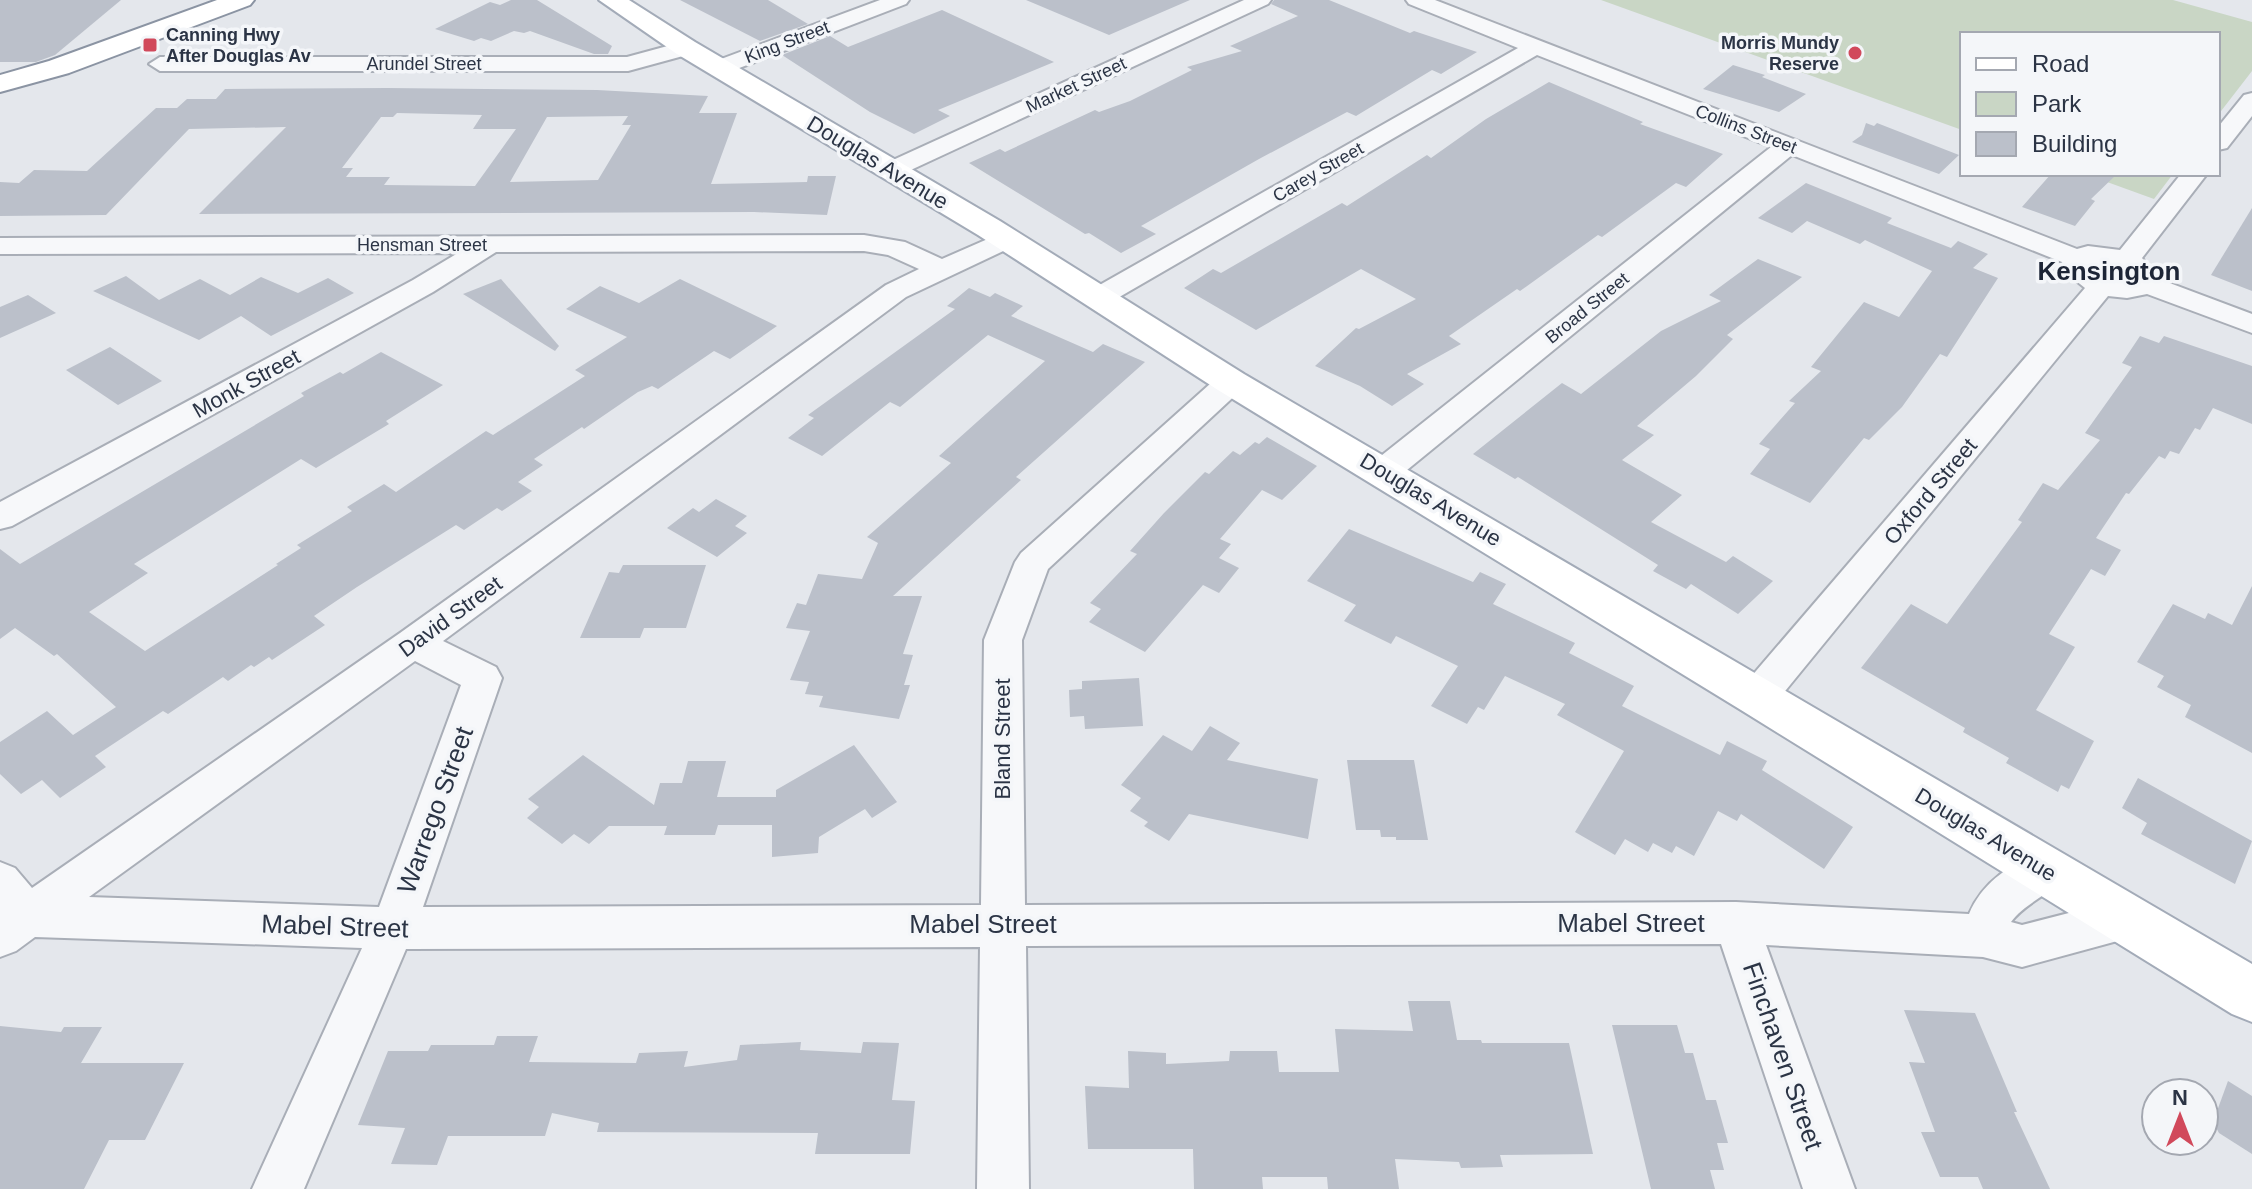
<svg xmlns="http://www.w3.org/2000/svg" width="2252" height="1189" font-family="Arial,sans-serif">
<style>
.green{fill:#c9d6c5}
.building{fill:#bbc0ca;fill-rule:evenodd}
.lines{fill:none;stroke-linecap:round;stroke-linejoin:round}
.minor-casing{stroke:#a9aeb7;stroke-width:4}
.primary-casing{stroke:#a3abb8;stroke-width:4}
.trunk-casing{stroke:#8b94a3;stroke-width:4}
.minor{fill:#f7f8fa;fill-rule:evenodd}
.primary{fill:#fff;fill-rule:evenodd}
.trunk{fill:#fff;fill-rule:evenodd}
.poi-dot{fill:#d1495b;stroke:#f4f6f9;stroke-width:3}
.labels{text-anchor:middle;stroke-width:7;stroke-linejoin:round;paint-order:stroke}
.far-poi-label{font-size:18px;font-weight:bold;fill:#2b3445;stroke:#f4f6f9;text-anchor:start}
.far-street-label{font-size:18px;fill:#2b3445;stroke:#f4f6f9}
.street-label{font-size:22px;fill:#2b3445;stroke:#f4f6f9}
.far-district-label{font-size:26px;font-weight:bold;fill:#1d2536;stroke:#f4f6f9}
.near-street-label{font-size:26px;fill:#2b3445;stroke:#f4f6f9}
</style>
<rect width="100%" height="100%" fill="#e4e7ec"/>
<g class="green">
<path d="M1601,0H2173L2252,22V71L2218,115V34H1962V130Z"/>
<path d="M2085,174H2173L2154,199Z"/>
</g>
<g class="building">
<path d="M0,0H121L55,55L36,62H0Z"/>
<path d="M511,0H537L612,46L608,54H594L530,31L524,33L514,31L491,41L481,38L474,41L435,29L490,2L500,5Z"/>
<path d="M680,0H768L808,24L760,41Z"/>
<path d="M1026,0H1190L1109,35Z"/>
<path d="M1274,0H1329L1410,33L1414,31L1477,52L1441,74L1432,70L1356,116L1347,112L1259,159L1141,226L1156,234L1121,253L1089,233L1085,234L969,163L1000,149L1005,152L1095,110L1099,112L1130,101L1192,70L1187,67L1242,51L1230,46L1298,16L1271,4Z"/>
<path d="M942,10L1054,62L938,110L950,116L914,134L870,112L782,55L830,36L848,47Z"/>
<path d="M1733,65L1765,75L1762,77L1806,94L1779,112L1703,89Z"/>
<path d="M1549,82L1643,122L1640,124L1723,154L1686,187L1676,183L1602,237L1598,235L1520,291L1517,289L1449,336L1461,344L1407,374L1424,384L1392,406L1360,386L1315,366L1356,328L1359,329L1416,299L1361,269L1256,330L1184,288L1213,269L1221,273L1342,203L1347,206L1427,155L1431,158L1486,119Z"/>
<path d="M387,88L597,90L708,96L699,113H737L711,184L807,182L808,176H836L827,215L754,212L199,214L286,127L189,129L106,215L0,216V182L19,183L34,170L87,171L156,108H177L187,99H216L225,89ZM397,113L482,115L473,129H516L475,186L384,185L390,177H346L353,168H342L381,117H393ZM628,116L622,125H631L598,180L510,182L547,117Z"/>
<path d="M1866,123L1874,126L1877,123L1959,155L1939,174L1852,142L1862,135Z"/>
<path d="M2051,174H2117L2091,199L2095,201L2075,226L2022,207Z"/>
<path d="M1806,183L1892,218L1887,223L1951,248L1958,241L1988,254L1973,268L1998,278L1947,357L1940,354L1902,407L1869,440L1864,438L1810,503L1750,474L1770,449L1759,444L1795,403L1789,401L1821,371L1811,367L1864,302L1899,317L1932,271L1865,240L1860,244L1807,221L1792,233L1758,218Z"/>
<path d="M2252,208V291L2211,275Z"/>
<path d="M1758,259L1802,277L1727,335L1733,339L1696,376L1637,426L1654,435L1622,460L1682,495L1651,522L1726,562L1733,556L1773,581L1738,614L1691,584L1686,589L1653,571L1658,565L1518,477L1515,479L1473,454L1562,383L1581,394L1661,331L1721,301L1709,295Z"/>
<path d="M126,276L159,300L200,279L230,295L261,277L298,293L328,278L354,293L271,336L241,316L199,340L93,291Z"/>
<path d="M501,279L559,346L555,351L463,294Z"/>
<path d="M680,279L777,326L730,359L714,351L658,389L652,386L638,392L584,429L582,427L534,459L543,465L518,482L532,491L502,511L497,508L464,530L456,525L357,587L314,616L325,625L272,660L269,657L254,667L251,665L228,681L223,677L168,714L163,711L95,756L106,767L60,798L42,780L21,794L0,774V742L47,711L73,735L116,707L57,654L54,656L15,628L0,639V549L20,564L304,396L301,393L340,372L343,374L381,352L443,385L386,421L389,424L316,468L301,459L134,564L148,573L89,612L145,651L278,565L276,564L301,548L297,545L352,511L347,507L384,484L396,492L486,431L493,435L585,376L575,370L627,337L566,309L600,286L639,303Z"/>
<path d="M969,288L990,297L995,293L1023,306L1011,316L1093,352L1103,344L1145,362L1016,477L1021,480L893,596H922L903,654L913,655L904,685H910L899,719L819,707L823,696L805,694L809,682L790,680L810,631L786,628L797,603L806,605L818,574L862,579L878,543L867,537L951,463L939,456L1045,361L988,335L900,407L890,402L822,456L788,438L814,418L808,415L955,309L947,306Z"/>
<path d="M28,295L56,313L0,338V307Z"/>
<path d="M2140,336L2159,343L2164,336L2252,366V424L2213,408L2200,430L2195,428L2179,454L2170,451L2165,459L2159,456L2129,494L2126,493L2096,538L2121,550L2105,576L2091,569L2049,634L2075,647L2036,710L2094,741L2069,789L2061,785L2058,792L2006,763L2009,758L1963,732L1965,728L1861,668L1911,604L1947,624L2022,522L2018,520L2043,483L2058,490L2100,440L2085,433L2132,367L2122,363Z"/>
<path d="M110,347L162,381L118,405L66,370Z"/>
<path d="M1267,437L1317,466L1282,500L1262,490L1220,539L1231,544L1219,558L1239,568L1219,593L1203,585L1145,652L1089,622L1101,609L1090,603L1137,554L1130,551L1164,513L1205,472L1209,474L1233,451L1240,455L1255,442L1259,444Z"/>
<path d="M716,499L747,516L735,526L747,533L717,557L667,528L693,508L699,512Z"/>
<path d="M1349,529L1473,582L1480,572L1506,584L1493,604L1575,643L1569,653L1634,686L1622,706L1720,755L1727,741L1767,761L1762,770L1853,827L1824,869L1741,814L1737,821L1718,811L1694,856L1676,846L1672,853L1653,843L1648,852L1625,839L1615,855L1575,832L1624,751L1557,715L1565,704L1505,676L1484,710L1478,707L1467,724L1431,706L1458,666L1396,636L1391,644L1344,621L1356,605L1307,581Z"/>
<path d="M623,565H706L686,628H644L640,638H580L609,572L619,573Z"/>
<path d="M2252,586V753L2185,717L2191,705L2157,687L2164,676L2137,662L2173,604L2205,619L2208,613L2232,625Z"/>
<path d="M1139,678L1143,726L1085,729L1084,716L1070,717L1069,690L1082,689V681Z"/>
<path d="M1210,726L1240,743L1227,760L1318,779L1308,839L1189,814L1169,841L1144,826L1148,822L1130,811L1141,798L1121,785L1163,735L1192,751Z"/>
<path d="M854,745L897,802L872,818L865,809L819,837L818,853L772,857V825H718L715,835H664L667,826H609L589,844L574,834L562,844L527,818L539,807L528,799L583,755L654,805L660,783H682L688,761H726L717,797H776V790Z"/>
<path d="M1347,760H1414L1428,840H1396V837H1381L1380,830H1356Z"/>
<path d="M2138,778L2252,841L2235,884L2141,834L2147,823L2122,808Z"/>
<path d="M1408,1001H1450L1457,1040H1481L1482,1043H1569L1593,1154L1500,1155L1503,1167L1461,1168L1459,1162L1395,1159L1399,1189H1328L1327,1177H1262L1263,1189H1194L1193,1149H1088L1085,1086L1129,1088L1128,1051L1166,1053V1064L1229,1061L1230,1051H1277L1279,1072H1339L1335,1029L1413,1031Z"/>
<path d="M1904,1010L1975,1013L2017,1112H2014L2050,1189H1983L1978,1177H1940L1921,1132H1935L1909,1062L1925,1063Z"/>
<path d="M1612,1025H1677L1685,1053H1693L1706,1100H1716L1728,1143H1717L1724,1170H1710L1715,1189H1651Z"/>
<path d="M0,1026L61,1032L64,1027H102L81,1063H184L145,1140H109L84,1189H0Z"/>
<path d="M497,1036H538L529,1062L636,1063L639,1053L688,1051L684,1067L737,1060L740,1045L801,1042L800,1050L861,1053L863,1042L899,1043L892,1100L915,1101L910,1154H815L818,1133L597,1132L599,1123L552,1113L545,1136H448L437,1165L391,1164L405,1128L358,1125L388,1051H428L431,1045H494Z"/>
<path d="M2228,1081L2252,1096V1154L2219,1133L2213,1122Z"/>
</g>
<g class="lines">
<g class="minor-casing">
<g id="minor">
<path d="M880,0H909L906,4L729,72H713L710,67L713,62Z"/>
<path d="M1244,0H1271L1268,4L900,175H882L878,170L882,165Z"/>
<path d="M1406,0H1435L2077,249L2088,246L2120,250L2181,174H2207L2142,258L2159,279L2252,314V333L2147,294L2127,298L2108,296L1772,707L1758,712L1744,707L1739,696L1744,685L2085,288L2065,272L2062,262L1792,155L1396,479L1384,482L1372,479L1368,471L1372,463L1771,147L1537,55L1109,303L1099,306L1089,303L1085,297L1089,291L1518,48L1409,4ZM2090,263L2114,266L2130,275L2131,280L2109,278Z"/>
<path d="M686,41L694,43L697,48L694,53L628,71H160L149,64L160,57H627Z"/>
<path d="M2252,93V116L2227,148L2218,150V127L2244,95Z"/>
<path d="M1006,231L1016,233L1019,239L1016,245L906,297L443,641L496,667L502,678L423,907L981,905L984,640L1015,562L1021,553L1220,375L1231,372L1242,375L1246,382L1242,389L1048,569L1022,640L1025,905L1736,902L1969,914C1983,881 2012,863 2045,851L2060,856L2067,870C2056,894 2027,900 2011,922L2022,925L2127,898L2143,904L2149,919L2143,934L2022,967L1983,957L1766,945L1855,1189H1803L1721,944L1026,946L1029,1189H977L980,947L406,949L304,1189H252L362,948L35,937L16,951L0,957V862L15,868L32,888L400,633L886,285L919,269L888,255L864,251L496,252L433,292L12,526L0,529V502L413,280L458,253L0,254V238L864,235L905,242L942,259ZM415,661L461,685L379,907L89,897Z"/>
</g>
</g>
<g class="primary-casing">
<path id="primary" d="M599,0H629L695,42L1000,221L1244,374L2252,964V1022L2232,1014L1741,710L1218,390L978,235L677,54Z"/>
</g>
<g class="trunk-casing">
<path id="trunk" d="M217,0H254L250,5L69,73L0,92V75L49,61Z"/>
</g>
<use href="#minor" class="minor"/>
<use href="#primary" class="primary"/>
<use href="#trunk" class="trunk"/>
</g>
<g class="poi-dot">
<rect x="142" y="37" width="16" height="16" rx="4"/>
<circle cx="1855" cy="53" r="8"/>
</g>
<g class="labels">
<g class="far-poi-label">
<text x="166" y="41">Canning Hwy<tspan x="166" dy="21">After Douglas Av</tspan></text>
<text x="1839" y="49" text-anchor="end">Morris Mundy<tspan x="1839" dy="21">Reserve</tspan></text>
</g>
<g class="far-street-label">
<text transform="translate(787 42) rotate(-21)" y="6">King Street</text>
<text x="424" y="70">Arundel Street</text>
<text transform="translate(1076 85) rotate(-25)" y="6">Market Street</text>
<text transform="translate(1746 129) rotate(21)" y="6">Collins Street</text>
<text transform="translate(1318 172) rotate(-30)" y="6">Carey Street</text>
<text x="422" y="251">Hensman Street</text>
<text transform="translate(1587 308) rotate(-39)" y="6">Broad Street</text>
</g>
<g class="street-label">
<text transform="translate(878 162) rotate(31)" y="8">Douglas Avenue</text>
<text transform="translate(246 383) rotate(-29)" y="8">Monk Street</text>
<text transform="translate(1930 491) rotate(-50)" y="8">Oxford Street</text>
<text transform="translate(1431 499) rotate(31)" y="8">Douglas Avenue</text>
<text transform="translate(450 616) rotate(-36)" y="8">David Street</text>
<text transform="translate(1002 739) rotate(-90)" y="8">Bland Street</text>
<text transform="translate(1986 834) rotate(31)" y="8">Douglas Avenue</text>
</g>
<g class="far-district-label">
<text x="2109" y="280">Kensington</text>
</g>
<g class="near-street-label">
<text transform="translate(435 810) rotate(-70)" y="9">Warrego Street</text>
<text x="1631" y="932">Mabel Street</text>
<text x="983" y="933">Mabel Street</text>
<text transform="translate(335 926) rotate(2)" y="9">Mabel Street</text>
<text transform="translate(1783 1056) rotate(71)" y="9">Finchaven Street</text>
</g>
</g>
<rect x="1960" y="32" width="260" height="144" fill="#f4f6f9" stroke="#a4a8b1" stroke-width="2"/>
<rect x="1976" y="58" width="40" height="12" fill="#ffffff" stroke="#a4a8b1" stroke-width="2"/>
<text x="2032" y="72" font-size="24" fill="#2b3445">Road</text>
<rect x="1976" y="92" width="40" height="24" fill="#c9d6c5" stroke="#a4a8b1" stroke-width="2"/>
<text x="2032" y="112" font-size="24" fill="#2b3445">Park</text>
<rect x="1976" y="132" width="40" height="24" fill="#bbc0ca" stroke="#a4a8b1" stroke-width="2"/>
<text x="2032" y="152" font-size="24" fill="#2b3445">Building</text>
<g transform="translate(2180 1117)"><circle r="38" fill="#f4f6f9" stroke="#a4a8b1" stroke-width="2"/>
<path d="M0-6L14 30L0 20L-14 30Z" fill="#d1495b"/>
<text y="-12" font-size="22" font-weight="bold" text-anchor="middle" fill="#2b3445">N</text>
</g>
</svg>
